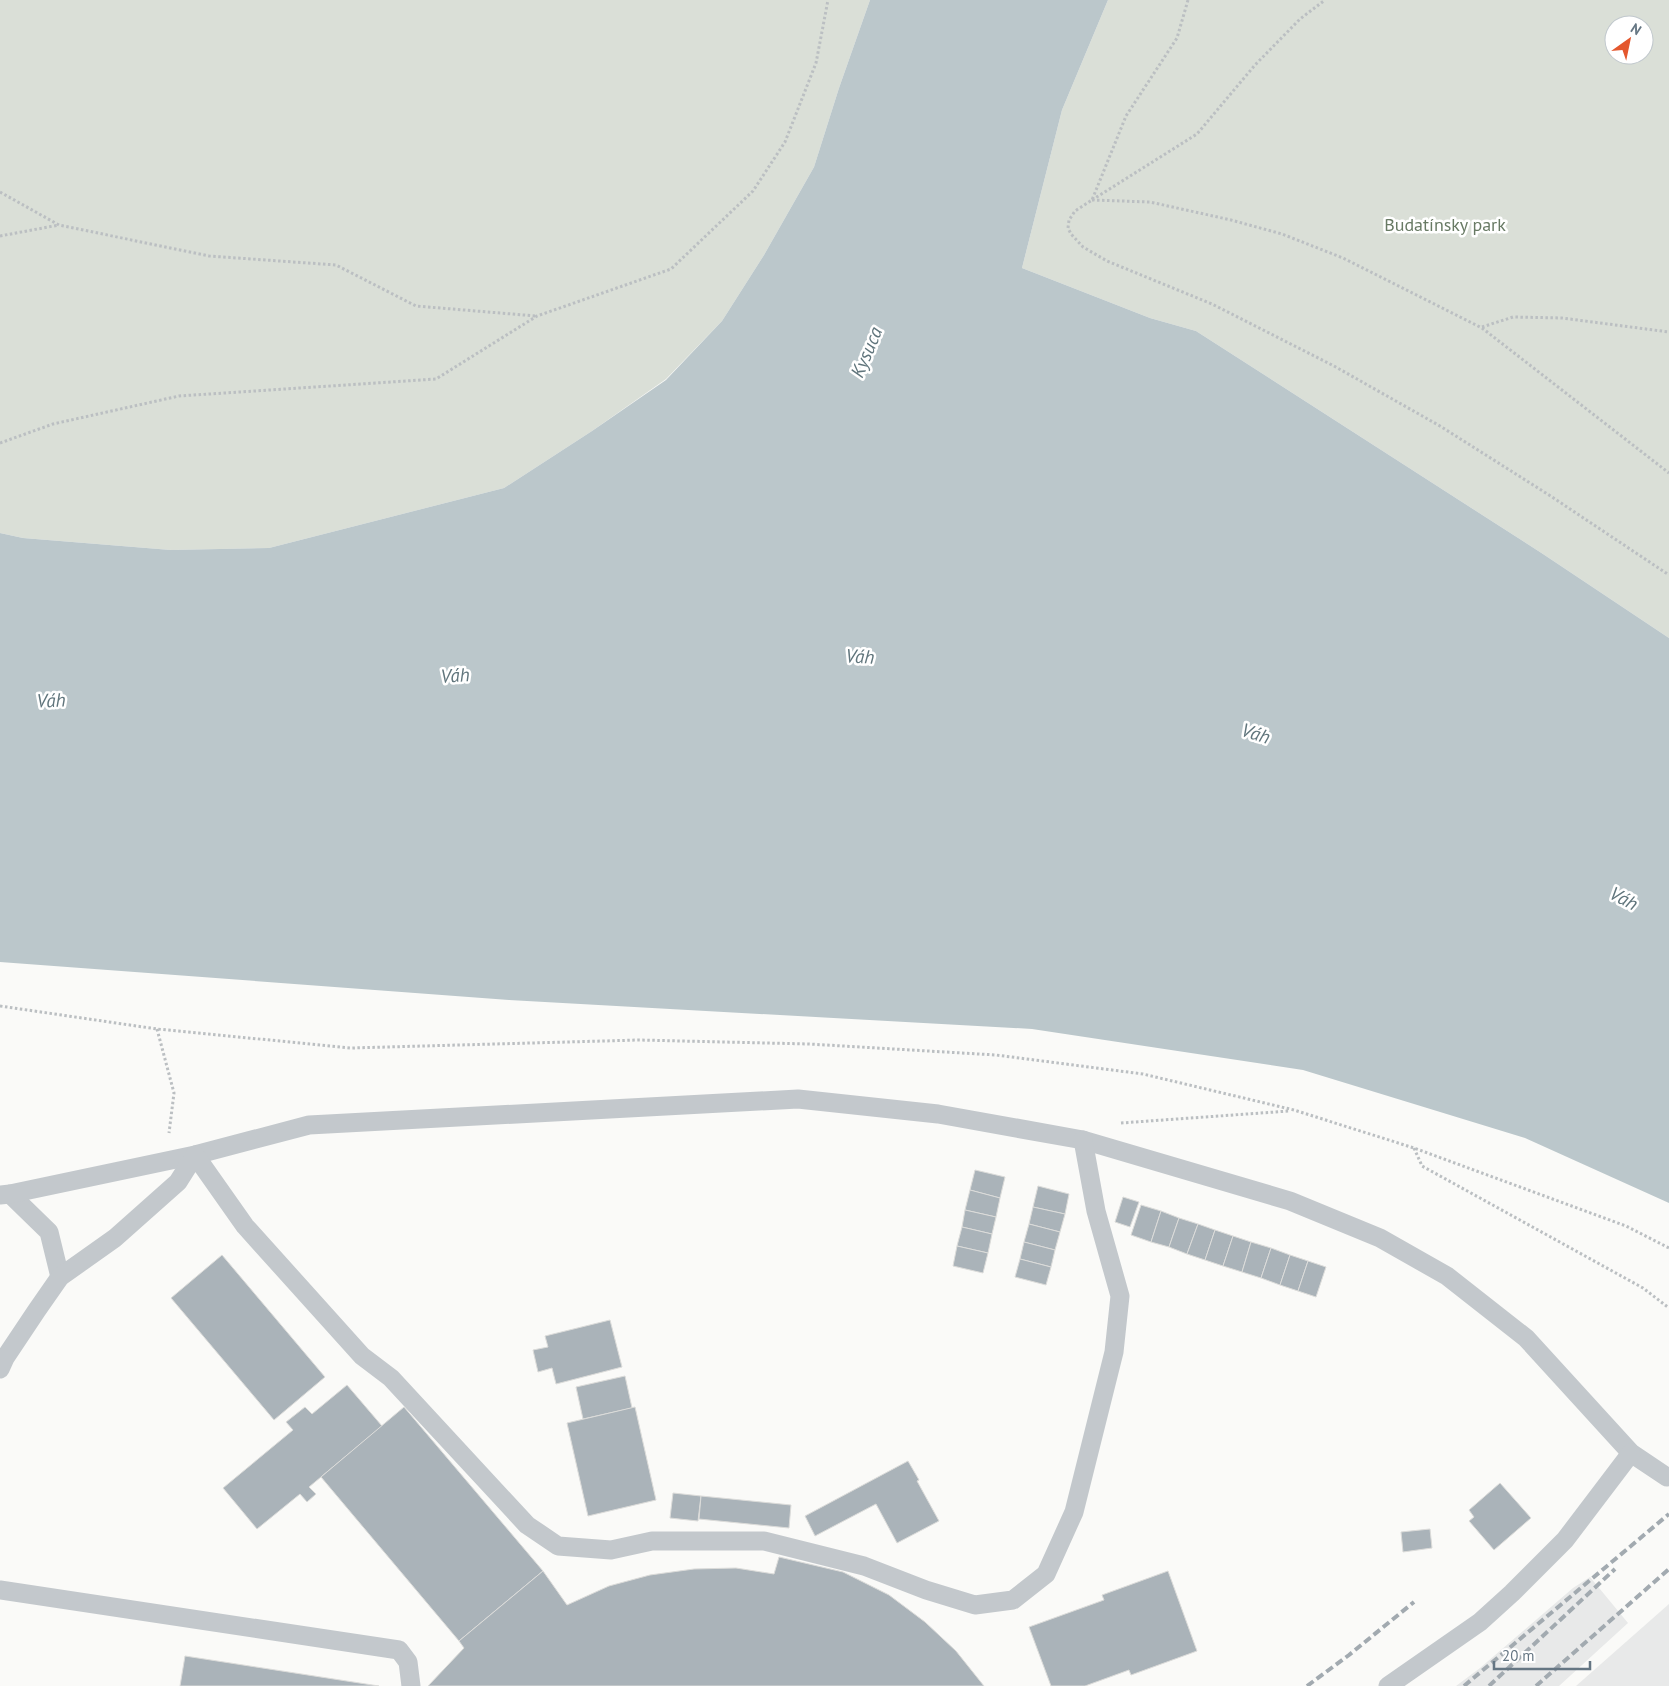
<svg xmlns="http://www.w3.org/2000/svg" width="1669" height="1686" font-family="'PT Sans',sans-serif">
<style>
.built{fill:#e8e9e9}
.green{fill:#dadfd7;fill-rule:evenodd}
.water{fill:#bbc7cb}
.building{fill:#aab3b9;stroke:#dcdcda}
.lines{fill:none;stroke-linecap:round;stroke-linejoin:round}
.path{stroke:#bbbfc2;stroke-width:3;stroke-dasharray:2.5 2.5;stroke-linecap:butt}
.service{stroke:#c3c8cc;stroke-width:19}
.rail{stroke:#a2aab0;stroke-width:4;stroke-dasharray:8 4;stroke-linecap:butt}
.labels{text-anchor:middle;stroke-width:5;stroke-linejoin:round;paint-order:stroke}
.park-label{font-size:18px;fill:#687a64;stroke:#fff}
.water-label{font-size:19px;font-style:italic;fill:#60757c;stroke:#fff}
</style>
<rect width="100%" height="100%" fill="#fafaf8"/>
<g class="built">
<path d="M1590,1577L1628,1623L1559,1686H1456L1480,1668L1573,1588Z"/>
<path d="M1669,1604V1686H1576Z"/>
</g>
<g class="green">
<path d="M0,0H870L839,88L814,167L764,255L722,321L666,379L592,431L504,488L269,548L171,550L23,538L0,533Z"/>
<path d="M1108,0H1669V638L1543,554L1196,331L1150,318L1022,268L1062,110ZM1614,25H1644V55H1614Z"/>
</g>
<path class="water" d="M870,0H1108L1062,110L1022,268L1150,318L1196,331L1543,554L1669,638V1203L1525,1138L1303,1070L1032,1029L509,1000L0,962V533L23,538L171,550L269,548L504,488L592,431L666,380L722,321L764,255L814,167L839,88Z"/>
<g class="building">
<path d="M975,1170L1005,1177L1000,1198L970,1190Z"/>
<path d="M1038,1186L1069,1194L1065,1214L1033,1207Z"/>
<path d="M970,1190L1000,1198L996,1217L965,1210Z"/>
<path d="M1123,1197L1139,1202L1130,1227L1115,1222Z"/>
<path d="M1141,1205L1161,1211L1151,1242L1131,1235Z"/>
<path d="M1033,1207L1065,1214L1060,1232L1029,1224Z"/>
<path d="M965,1210L996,1217L992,1234L962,1227Z"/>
<path d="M1161,1211L1179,1218L1169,1247L1151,1242Z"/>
<path d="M1179,1218L1198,1224L1187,1254L1169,1247Z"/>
<path d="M1029,1224L1060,1232L1055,1250L1024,1242Z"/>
<path d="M1198,1224L1215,1230L1205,1260L1187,1254Z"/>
<path d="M962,1227L992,1234L988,1253L957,1246Z"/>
<path d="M1215,1230L1233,1236L1223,1266L1205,1260Z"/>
<path d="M1233,1236L1251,1242L1242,1272L1223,1266Z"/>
<path d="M1024,1242L1055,1250L1051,1267L1020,1259Z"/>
<path d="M1251,1242L1271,1248L1261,1278L1242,1272Z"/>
<path d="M957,1246L988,1253L983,1273L953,1266Z"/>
<path d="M1271,1248L1290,1255L1280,1285L1261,1278Z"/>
<path d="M222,1255L325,1377L274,1420L171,1298Z"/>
<path d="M1290,1255L1308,1261L1298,1291L1280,1285Z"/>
<path d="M1020,1259L1051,1267L1046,1285L1015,1277Z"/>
<path d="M1308,1261L1326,1267L1316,1297L1298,1291Z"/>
<path d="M610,1320L622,1367L556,1384L552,1368L538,1372L533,1350L548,1347L545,1336Z"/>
<path d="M625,1376L632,1408L583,1419L576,1387Z"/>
<path d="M347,1385L382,1426L309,1487L316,1494L307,1502L300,1494L257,1529L223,1488L293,1430L286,1422L305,1407L312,1414Z"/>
<path d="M404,1407L543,1571L459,1641L321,1477Z"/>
<path d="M635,1407L656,1500L588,1516L567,1423Z"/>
<path d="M908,1461L919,1480L917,1481L939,1521L897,1543L876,1504L815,1536L805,1516Z"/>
<path d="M1500,1483L1531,1518L1494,1550L1469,1521L1474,1517L1469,1510Z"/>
<path d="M673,1493L701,1496L698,1521L670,1518Z"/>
<path d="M701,1496L791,1505L789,1528L699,1519Z"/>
<path d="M1430,1529L1432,1548L1403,1552L1401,1532Z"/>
<path d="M779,1557L843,1572L889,1595L925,1622L956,1651L984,1686H428L464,1648L459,1641L543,1571L567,1605L609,1586L650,1575L694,1569L736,1568L774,1574Z"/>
<path d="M1168,1571L1197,1651L1131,1675L1129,1670L1085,1686H1051L1029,1627L1104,1600L1102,1595Z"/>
<path d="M185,1656L379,1686H180Z"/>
</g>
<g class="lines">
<g class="path">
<path d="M1188,0L1177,38L1126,116L1092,200L1075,211L1069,220L1068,228L1071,234L1083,247L1107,261L1212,304L1334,366L1440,426L1549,495L1669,575"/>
<path d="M0,192L59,225L209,256L336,265L416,306L536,316"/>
<path d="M1092,200L1150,202L1231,220L1282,234L1343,258L1482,328L1669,473"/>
<path d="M1092,200L1197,134L1255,65L1300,19L1325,0"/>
<path d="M0,236L59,225"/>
<path d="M1482,327L1513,317L1562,318L1669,332"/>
<path d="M0,443L53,424L179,396L436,379L537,316L671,269L753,191L785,142L816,63L828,0"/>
<path d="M0,1006L157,1029L351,1048L639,1040L809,1044L996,1055L1143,1074L1294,1110L1414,1148L1626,1226L1669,1248"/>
<path d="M157,1029L174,1093L169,1133"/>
<path d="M1121,1123L1289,1111"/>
<path d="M1414,1148L1422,1166L1643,1288L1669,1308"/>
</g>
<g class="service">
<path d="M10,1194L49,1232L60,1277"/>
<path d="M0,1195L10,1194L195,1155L309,1125L798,1099L938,1114L1083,1140L1290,1201L1380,1238L1447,1276L1526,1338L1631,1453L1667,1477"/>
<path d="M0,1369L5,1358L37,1310L60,1277L115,1238L178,1182L195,1155L245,1226L362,1356L391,1378L527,1525L558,1546L611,1550L652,1541H764L864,1566L926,1590L975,1605L1013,1600L1046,1574L1074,1512L1114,1352L1120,1296L1096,1211L1083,1140"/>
<path d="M0,1590L399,1650L408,1662L411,1686"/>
<path d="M1388,1686L1480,1622L1512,1593L1565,1540L1631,1453"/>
</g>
<g class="rail">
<path d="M1307,1686L1349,1655L1414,1602"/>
<path d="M1464,1686L1669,1514"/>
<path d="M1489,1686L1615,1569"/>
<path d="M1536,1686L1669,1569"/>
</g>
</g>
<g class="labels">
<g class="park-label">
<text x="1445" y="231">Budatínsky park</text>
</g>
<g class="water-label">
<text transform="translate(866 352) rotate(-67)" y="7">Kysuca</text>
<text transform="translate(860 656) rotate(3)" y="7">Váh</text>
<text transform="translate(455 675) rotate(-4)" y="7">Váh</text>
<text transform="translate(51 700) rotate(-2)" y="7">Váh</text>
<text transform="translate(1256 733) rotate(18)" y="7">Váh</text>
<text transform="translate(1624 898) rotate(28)" y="7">Váh</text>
</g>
</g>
<g transform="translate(1629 40) rotate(33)"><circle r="24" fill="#ffffff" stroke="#c1c8cd"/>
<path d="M0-4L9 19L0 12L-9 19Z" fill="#e4572e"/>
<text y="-8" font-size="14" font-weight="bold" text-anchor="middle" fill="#657683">N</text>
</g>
<path d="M1494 1661v8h96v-8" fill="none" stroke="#657683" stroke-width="2.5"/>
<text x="1502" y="1661" font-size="15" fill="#657683" stroke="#ffffff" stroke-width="4" paint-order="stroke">20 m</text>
</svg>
